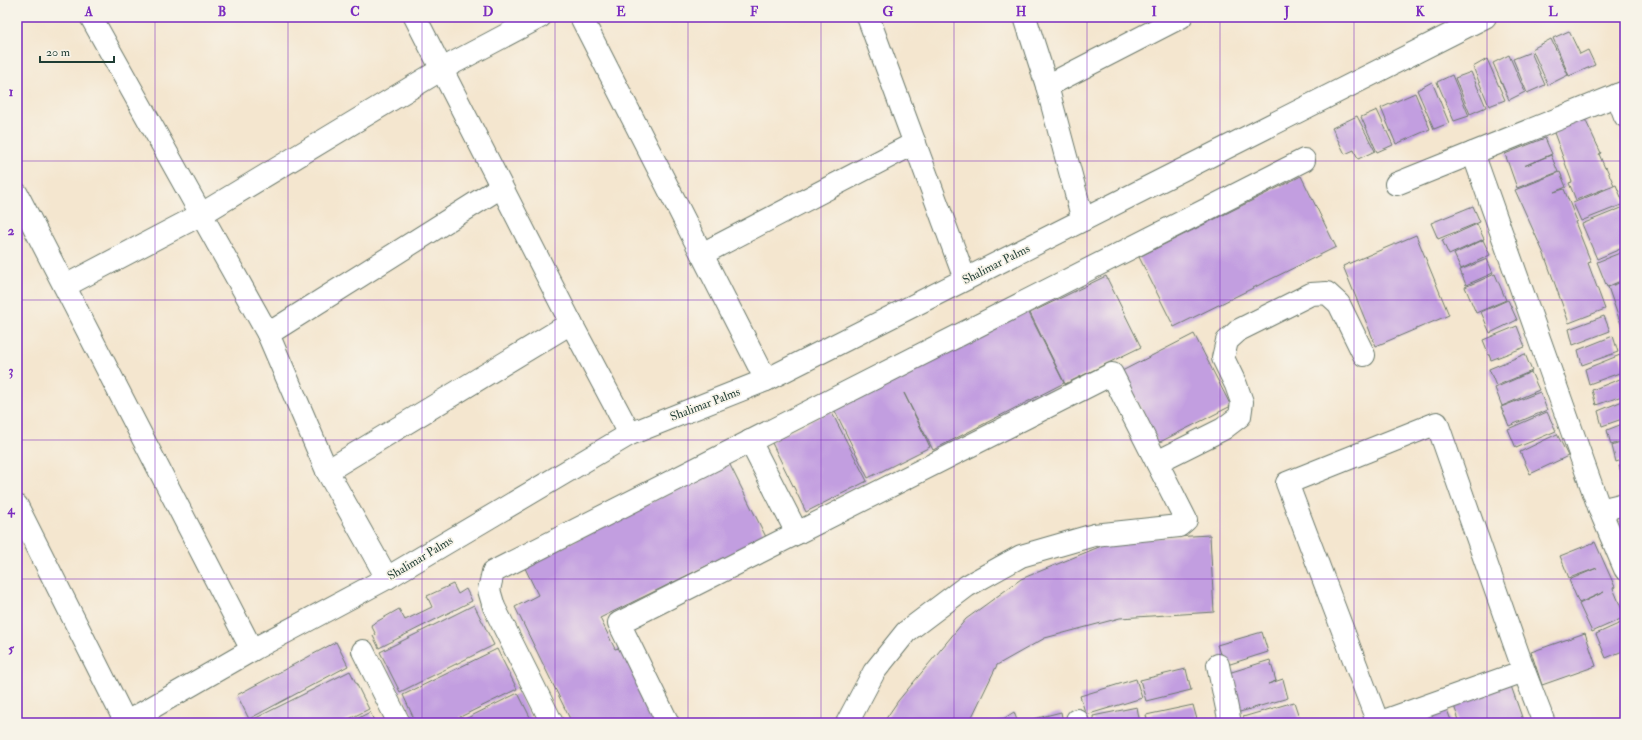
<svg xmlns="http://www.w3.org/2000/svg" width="1642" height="740" font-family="'IM FELL Double Pica',serif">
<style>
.building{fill:#c29ee0}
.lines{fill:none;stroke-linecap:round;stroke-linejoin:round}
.street-casing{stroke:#6a786a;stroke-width:24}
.street{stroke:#fff;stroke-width:22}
.grid{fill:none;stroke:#7b2cbf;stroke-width:1;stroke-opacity:0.55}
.labels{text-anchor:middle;stroke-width:3.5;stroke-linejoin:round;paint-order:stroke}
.street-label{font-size:12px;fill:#1f3d34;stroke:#f7f3e8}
.neatline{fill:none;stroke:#7b2cbf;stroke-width:1.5}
.grid-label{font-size:13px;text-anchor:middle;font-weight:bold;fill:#7b2cbf}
</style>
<rect width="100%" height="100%" fill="#f7f3e8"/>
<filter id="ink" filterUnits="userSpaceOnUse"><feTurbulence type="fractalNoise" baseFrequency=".025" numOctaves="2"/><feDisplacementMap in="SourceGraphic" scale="8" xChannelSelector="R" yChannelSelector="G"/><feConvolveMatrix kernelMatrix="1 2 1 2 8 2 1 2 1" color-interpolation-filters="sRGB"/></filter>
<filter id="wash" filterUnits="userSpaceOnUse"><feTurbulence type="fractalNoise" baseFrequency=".012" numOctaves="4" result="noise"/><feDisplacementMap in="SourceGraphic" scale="16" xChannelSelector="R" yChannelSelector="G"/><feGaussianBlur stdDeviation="0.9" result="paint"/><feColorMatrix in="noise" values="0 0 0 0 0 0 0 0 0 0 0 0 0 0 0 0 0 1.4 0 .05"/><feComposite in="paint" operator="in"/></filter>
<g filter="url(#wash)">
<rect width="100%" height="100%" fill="#f4e6cf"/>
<g id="blocks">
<g class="building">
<path d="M1569,31L1580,54L1588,50L1595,65L1569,76L1553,38Z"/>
<path d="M1551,39L1568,75L1548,85L1532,49Z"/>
<path d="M1531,52L1545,85L1527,93L1513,59Z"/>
<path d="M1509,55L1525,92L1509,100L1493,63Z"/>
<path d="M1487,59L1505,100L1489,106L1473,67Z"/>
<path d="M1471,72L1486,107L1470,114L1455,78Z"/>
<path d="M1452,75L1469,116L1454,121L1437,82Z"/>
<path d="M1432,82L1449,123L1434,129L1417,90Z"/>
<path d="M1415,93L1430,129L1396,144L1381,108Z"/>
<path d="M1377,110L1393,145L1377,152L1361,117Z"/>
<path d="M1357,116L1375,151L1358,159L1354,150L1345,154L1332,128Z"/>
<path d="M1584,117L1601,153L1599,154L1605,168L1606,167L1614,185L1576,200L1569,183L1572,182L1553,130Z"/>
<path d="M1545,138L1552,154L1524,166L1551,155L1558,172L1517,188L1505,154Z"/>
<path d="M1560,172L1566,187L1554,192L1564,189L1577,221L1575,222L1591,262L1588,263L1605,309L1569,323L1544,254L1515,190Z"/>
<path d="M1301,176L1336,247L1174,327L1139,257Z"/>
<path d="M1616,185L1624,204L1581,221L1573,203Z"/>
<path d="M1473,206L1480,222L1438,239L1431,223Z"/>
<path d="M1624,207L1625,247L1597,259L1582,224Z"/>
<path d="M1477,224L1484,239L1449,255L1442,240Z"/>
<path d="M1416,235L1449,315L1376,346L1343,266Z"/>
<path d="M1483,240L1490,255L1461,269L1454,254Z"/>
<path d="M1625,251V279L1607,287L1597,262Z"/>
<path d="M1487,259L1493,273L1466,285L1460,270Z"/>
<path d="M1495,274L1506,300L1476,313L1465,287Z"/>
<path d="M1106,276L1141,347L1065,384L1030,313Z"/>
<path d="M1625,281V309L1620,311L1625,310V329L1623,330L1608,287Z"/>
<path d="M1508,300L1517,320L1490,333L1481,312Z"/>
<path d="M1028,311L1064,383L933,450L904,393L930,447L868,478L834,409Z"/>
<path d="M1604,316L1610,331L1573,345L1569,329Z"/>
<path d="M1517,326L1525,347L1491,360L1483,340Z"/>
<path d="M1194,334L1231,406L1158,443L1122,371Z"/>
<path d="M1613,336L1618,352L1582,365L1578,350Z"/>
<path d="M1525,354L1532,371L1496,386L1489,369Z"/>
<path d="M1620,355L1625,371L1589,384L1585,369Z"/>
<path d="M1531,372L1539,390L1502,406L1495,388Z"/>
<path d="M1625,377V395L1596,405L1592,390Z"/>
<path d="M1540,392L1547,410L1509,426L1501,407Z"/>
<path d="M1625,400V418L1602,426L1598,411Z"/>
<path d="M831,411L867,481L806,512L771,441Z"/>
<path d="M1547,412L1556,431L1516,448L1508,429Z"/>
<path d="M1625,423V440L1611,445L1607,430Z"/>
<path d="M1557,434L1568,456L1530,474L1520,452Z"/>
<path d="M1625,441V459L1616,462L1612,446Z"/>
<path d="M729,463L766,537L600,618L615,649L623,647L658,723H572L515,607L538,595L524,566Z"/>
<path d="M1625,463V480L1624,481L1619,466Z"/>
<path d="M1210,535L1214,612L1120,618L1045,638L997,665L969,723H883L898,701L966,619L1021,579L1116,540Z"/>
<path d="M1595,542L1615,587L1613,588L1625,617L1592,632L1579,604L1604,592L1579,603L1569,580L1597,568L1569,578L1560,556Z"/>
<path d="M453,584L458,594L466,589L472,601L379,648L373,636L376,635L371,625L399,609L405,620L432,607L427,596Z"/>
<path d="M474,605L494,645L400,692L380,652Z"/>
<path d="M1625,621V650L1606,658L1596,634Z"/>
<path d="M1262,632L1268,652L1224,666L1217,645Z"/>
<path d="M1585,633L1596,666L1542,685L1531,652Z"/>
<path d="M336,642L348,666L249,719L237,695Z"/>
<path d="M497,649L517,689L448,723H416L403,695Z"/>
<path d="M1270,660L1276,681L1268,684L1283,679L1288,698L1233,714L1222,675Z"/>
<path d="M1186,669L1191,690L1146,701L1140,680Z"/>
<path d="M350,671L369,709L341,723H254L252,720Z"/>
<path d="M1136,679L1142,698L1086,715L1080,696Z"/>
<path d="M1510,683L1524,723H1460L1453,703Z"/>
<path d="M518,693L533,723H457Z"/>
<path d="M1294,702L1301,723H1245L1243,717Z"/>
<path d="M1193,705L1198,723H1148L1146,715Z"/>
<path d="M1137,707L1140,723H1094L1093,716Z"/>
<path d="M1446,707L1452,723H1406Z"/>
<path d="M370,712L375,723H349Z"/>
<path d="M1014,712L1018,723H997Z"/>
<path d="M1061,712L1063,723H1022V722Z"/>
</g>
</g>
</g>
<g filter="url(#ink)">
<use href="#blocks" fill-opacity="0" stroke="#6a786a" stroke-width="1"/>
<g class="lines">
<g class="street-casing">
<g id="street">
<path d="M91,17L268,334"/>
<path d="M415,17L571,323L630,434"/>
<path d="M581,17L766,380"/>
<path d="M868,17L965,279"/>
<path d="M1025,17L1047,86"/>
<path d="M1617,95L1625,116"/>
<path d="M1473,153L1600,510L1625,504"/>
<path d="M1396,184L1625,92"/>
<path d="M17,194L252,650"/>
<path d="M1083,220L1047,86L1181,17"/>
<path d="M702,254L915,143"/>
<path d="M65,286L200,215L442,69L540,17"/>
<path d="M750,441L797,533"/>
<path d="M1157,462L1223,429L1240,416L1242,402L1236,385L1223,358L1227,341L1239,330L1311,294L1327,293L1339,304L1364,355"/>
<path d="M327,471L571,323"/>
<path d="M17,506L126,723"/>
<path d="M1600,510L1625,569"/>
<path d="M387,578L327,471L268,334L501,187"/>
<path d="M363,651L399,723"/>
<path d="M1218,665L1230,723"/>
<path d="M1077,720L1078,723"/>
<path d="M125,723L252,650L387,578L630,434L766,380L1485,17"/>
<path d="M552,723L494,607L489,590L493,572L1304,160"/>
<path d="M668,723L619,623L1112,374L1186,520L1179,526L1094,535L1021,556L967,586L906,632L874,672L847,723"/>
<path d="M1378,723L1287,483L1437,423L1524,671"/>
<path d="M1378,723L1524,671L1544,723"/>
</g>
</g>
<use href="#street" class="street"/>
</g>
</g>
<path class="grid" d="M155,17V723M288,17V723M422,17V723M555,17V723M688,17V723M821,17V723M954,17V723M1087,17V723M1220,17V723M1354,17V723M1487,17V723M17,161H1625M17,300H1625M17,440H1625M17,579H1625"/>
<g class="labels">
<g class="street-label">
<text transform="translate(996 264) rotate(-27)" y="4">Shalimar Palms</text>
<text transform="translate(705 404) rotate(-21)" y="4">Shalimar Palms</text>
<text transform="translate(420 558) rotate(-31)" y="4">Shalimar Palms</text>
</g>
</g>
<rect width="1642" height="740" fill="none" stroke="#f7f3e8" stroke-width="44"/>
<path d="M40 56v6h74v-6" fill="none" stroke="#1f3d34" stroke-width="2"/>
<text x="46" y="56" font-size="12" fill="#1f3d34" stroke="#f7f3e8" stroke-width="3" paint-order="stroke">20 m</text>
<rect x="22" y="22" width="1598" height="696" class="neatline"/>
<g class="grid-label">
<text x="89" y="16">A</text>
<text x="222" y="16">B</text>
<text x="355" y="16">C</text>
<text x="488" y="16">D</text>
<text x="621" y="16">E</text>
<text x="754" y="16">F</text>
<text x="888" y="16">G</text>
<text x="1021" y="16">H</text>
<text x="1154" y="16">I</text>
<text x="1287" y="16">J</text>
<text x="1420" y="16">K</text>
<text x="1553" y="16">L</text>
<text x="11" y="96">1</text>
<text x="11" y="235">2</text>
<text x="11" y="375">3</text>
<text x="11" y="514">4</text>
<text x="11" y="653">5</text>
</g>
</svg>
